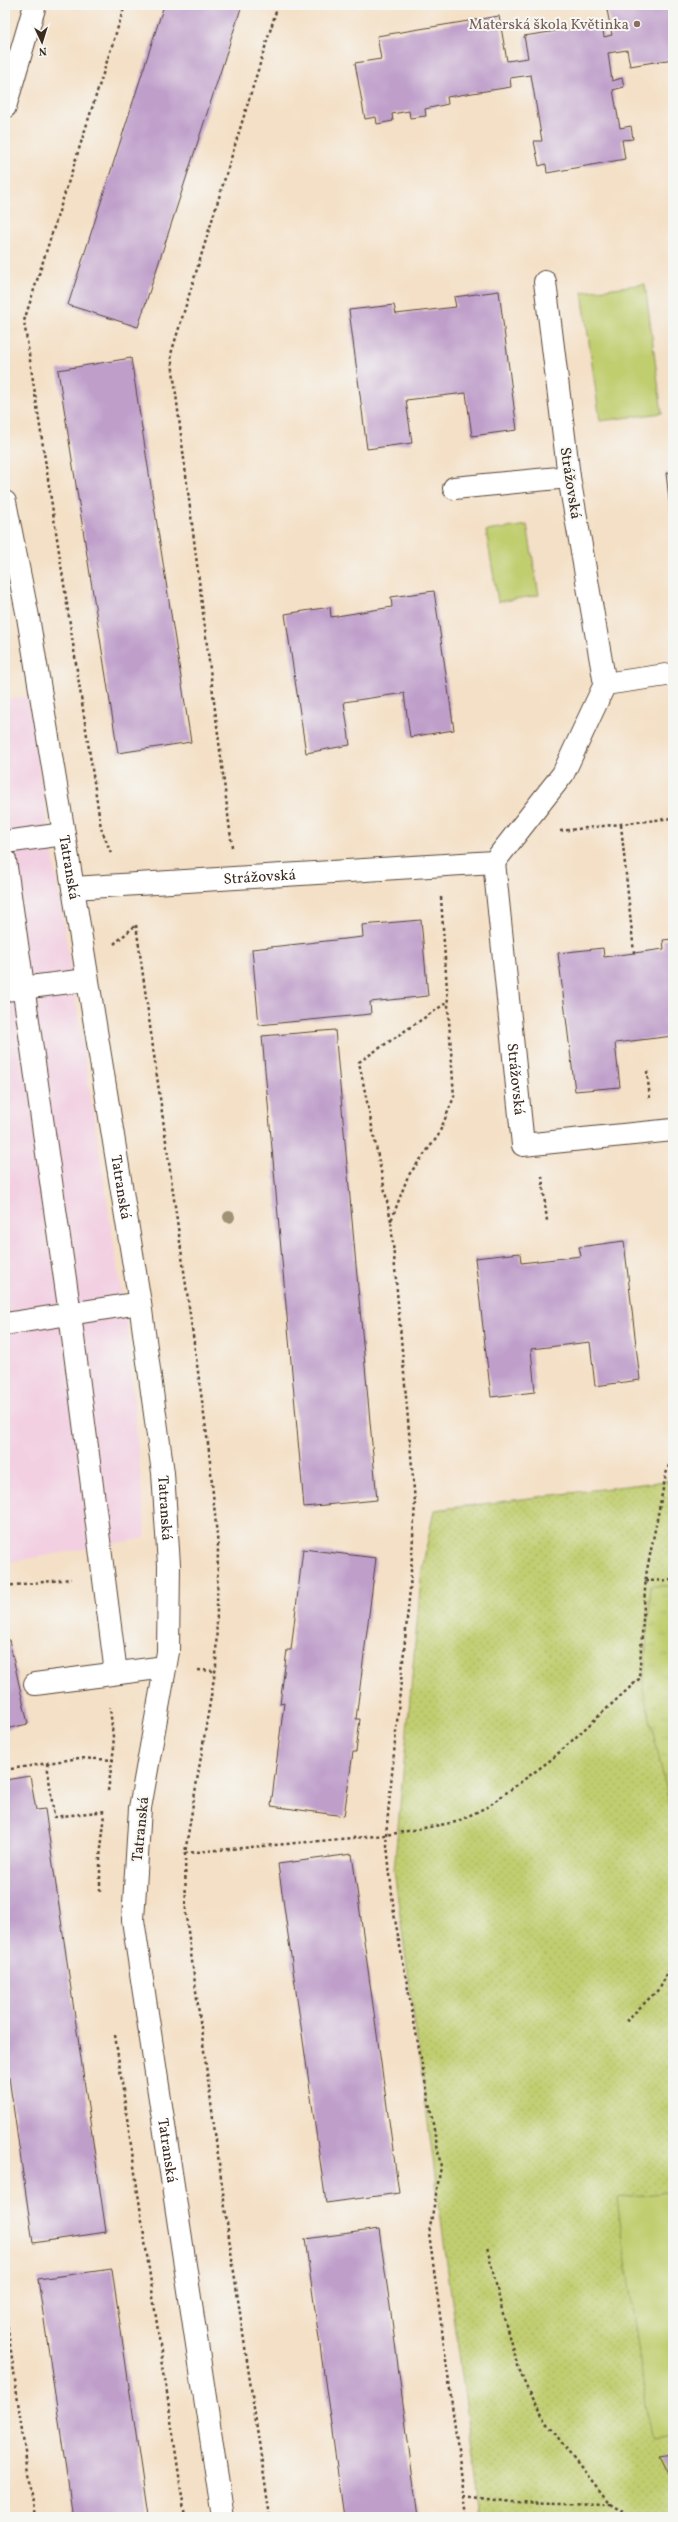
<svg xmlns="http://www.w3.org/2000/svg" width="678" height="2522" font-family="Vollkorn,serif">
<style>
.built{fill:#f2d0e2}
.grass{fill:url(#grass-dots);stroke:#7e7c47}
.park{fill:url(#park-tufts);stroke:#7e7c47}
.pitch{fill:#c1ce70;stroke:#7e7c47}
.building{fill:#bf9fca}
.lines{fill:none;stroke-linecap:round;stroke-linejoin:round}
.minor-casing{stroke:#574537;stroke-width:24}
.path{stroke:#574537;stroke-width:2.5;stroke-dasharray:3 3;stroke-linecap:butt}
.minor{stroke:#fff;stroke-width:22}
.tree{fill:#a09275}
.education-dot{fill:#8d6e63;stroke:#f6f6f2;stroke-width:1.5}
.labels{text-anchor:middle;stroke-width:4;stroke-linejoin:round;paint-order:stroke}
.education-label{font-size:15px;fill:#785e54;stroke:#f6f6f2;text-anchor:end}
.street-label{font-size:15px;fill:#3b2a1e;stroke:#f6f6f2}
</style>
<defs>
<pattern id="grass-dots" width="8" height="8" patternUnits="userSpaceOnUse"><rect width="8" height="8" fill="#c1ce70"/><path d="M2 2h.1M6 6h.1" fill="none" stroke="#a7b161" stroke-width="1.8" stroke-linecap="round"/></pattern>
<pattern id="park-tufts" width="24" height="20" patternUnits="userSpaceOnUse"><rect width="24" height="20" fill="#c1ce70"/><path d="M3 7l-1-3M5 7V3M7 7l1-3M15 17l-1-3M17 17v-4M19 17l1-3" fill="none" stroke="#a7b161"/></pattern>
</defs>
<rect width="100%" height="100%" fill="#f6f6f2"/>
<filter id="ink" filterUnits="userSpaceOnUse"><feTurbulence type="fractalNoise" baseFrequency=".025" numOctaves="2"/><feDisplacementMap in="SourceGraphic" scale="8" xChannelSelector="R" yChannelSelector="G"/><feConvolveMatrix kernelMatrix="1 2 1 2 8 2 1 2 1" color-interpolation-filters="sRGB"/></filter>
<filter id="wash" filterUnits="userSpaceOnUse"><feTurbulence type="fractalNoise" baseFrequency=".012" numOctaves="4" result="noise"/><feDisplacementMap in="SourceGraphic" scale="16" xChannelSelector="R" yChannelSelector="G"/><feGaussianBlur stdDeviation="0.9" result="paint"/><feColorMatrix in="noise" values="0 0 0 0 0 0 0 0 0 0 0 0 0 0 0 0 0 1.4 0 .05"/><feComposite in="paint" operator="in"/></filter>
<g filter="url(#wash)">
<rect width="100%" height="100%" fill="#f4e0c6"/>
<path class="built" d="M28,696L128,1334L146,1538L5,1563V700Z"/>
<path class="grass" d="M673,1480V2517H481L394,1870L422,1569L434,1510Z"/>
<path class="park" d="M651,1586H673V1818L643,1689Z"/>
<g class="pitch">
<path d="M645,284L662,413L600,421L582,292Z"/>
<path d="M527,525L539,595L498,602L486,531Z"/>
<path d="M673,2191V2436L651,2439L617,2199Z"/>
</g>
<g id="blocks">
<g class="building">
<path d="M164,5H242L138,327L68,305Z"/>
<path d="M606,5H673V59L630,66L627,50L608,53L612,81L622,78L624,87L613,90L620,128L631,126L633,139L622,140L625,159L547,173L546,164L539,166L534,141H542L531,75L510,78L511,87L447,97L448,104L425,109L426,116L410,118L409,111L392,114L393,121L377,124L376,117L365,119L355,63L381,59L377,36L499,16L507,61L528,58L524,36L602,24L604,37L612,35Z"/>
<path d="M499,291L517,430L472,436L466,393L406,400L412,443L367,449L349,310L394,305L396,314L456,307L454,297Z"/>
<path d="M131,358L191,742L118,753L58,370Z"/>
<path d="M673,472V525H672L666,473Z"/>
<path d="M434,591L454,730L410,737L404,693L344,702L350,745L306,753L285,614L330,607L331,617L392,607L391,597Z"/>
<path d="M421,920L428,996L370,1002L371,1014L259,1025L252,949L363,937L362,925Z"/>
<path d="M673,939V1036L615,1043L620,1087L575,1091L558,953L603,948L604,957L664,949L663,940Z"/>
<path d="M335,1030L377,1500L304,1507L262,1036Z"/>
<path d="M624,1241L640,1380L595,1386L590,1342L531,1349L535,1392L491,1397L475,1258L520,1253L521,1263L581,1256L579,1247Z"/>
<path d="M303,1549L376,1558L356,1719H360L356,1752H353L344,1816L271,1806L284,1703L280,1704L287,1650H291Z"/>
<path d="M9,1640L28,1724L5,1729V1641Z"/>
<path d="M30,1776L36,1810L45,1809L106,2232L33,2243L5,2050V1780Z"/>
<path d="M352,1854L399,2193L326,2203L278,1864Z"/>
<path d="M379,2229L391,2313L418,2517H344L305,2239Z"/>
<path d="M112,2269L148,2517H73L38,2279Z"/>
<path d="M673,2454V2482L660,2456Z"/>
</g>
</g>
</g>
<g filter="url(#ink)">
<use href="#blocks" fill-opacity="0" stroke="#574537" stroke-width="1"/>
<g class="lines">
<g class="minor-casing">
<g id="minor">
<path d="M5,107L35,5"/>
<path d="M454,488L569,477"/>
<path id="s1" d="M5,502L28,617L73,888L140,1303L163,1473L169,1565L168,1652L140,1808L133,1920L223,2517"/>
<path d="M605,684L673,674"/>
<path d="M5,842L64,834"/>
<path d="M5,860L70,1314L116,1673"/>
<path d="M494,862L563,774L605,684L569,477L545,282"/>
<path id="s2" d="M73,888L494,862L523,1145L673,1130"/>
<path d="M5,990L87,980"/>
<path d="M5,1324L140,1303"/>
<path d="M35,1684L165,1667"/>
</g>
</g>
<g class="path">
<path d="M621,825L634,953"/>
<path d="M560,831L673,818"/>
<path d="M232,847L171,354L278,5"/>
<path d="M111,853L101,828L24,321L125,5"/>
<path d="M441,897L454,1097L438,1136L408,1176L391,1221L415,1502L410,1589L386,1835L394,1914L441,2167L429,2233L467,2517"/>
<path d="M136,925L209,1451L218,1547L216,1666L185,1853L186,1916L230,2245L270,2517"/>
<path d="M114,944L136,925"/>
<path d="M647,1071L650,1099"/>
<path d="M542,1176L547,1221"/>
<path d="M391,1221L359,1062L449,1001"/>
<path d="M645,1581L673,1580"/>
<path d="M5,1586L71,1579"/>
<path d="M198,1670L215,1671"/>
<path d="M47,1763L54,1817L106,1811"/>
<path d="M5,1770L79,1758L114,1760"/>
<path d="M108,1791L114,1747L110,1707"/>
<path d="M185,1853L386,1835L456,1822L487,1807L552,1759L639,1679L646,1575L666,1474L673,1453"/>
<path d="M100,1891V1857L105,1814"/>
<path d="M626,2021L660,1988L673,1962"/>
<path d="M115,2035L185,2517"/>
<path d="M5,2308L34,2517"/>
<path d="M464,2496L512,2502L610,2504C586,2472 558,2441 537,2407C512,2368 499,2293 487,2247"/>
<path d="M610,2504L631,2517"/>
</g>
<use href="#minor" class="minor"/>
</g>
<circle class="tree" cx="229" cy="1217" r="6"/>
</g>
<circle class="education-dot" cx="637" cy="24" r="4"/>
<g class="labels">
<g class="education-label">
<text x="629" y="29">Materská škola Květinka</text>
</g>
<g class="street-label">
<text transform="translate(571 483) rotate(81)" y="5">Strážovská</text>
<text dy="5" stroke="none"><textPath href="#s1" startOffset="371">Tatranská</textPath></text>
<text dy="5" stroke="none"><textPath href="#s2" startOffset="187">Strážovská</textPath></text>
<text dy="5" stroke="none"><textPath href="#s2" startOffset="640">Strážovská</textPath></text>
<text dy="5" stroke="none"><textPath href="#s1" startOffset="695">Tatranská</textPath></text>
<text dy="5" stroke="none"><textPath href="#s1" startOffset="1019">Tatranská</textPath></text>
<text transform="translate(140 1829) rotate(-84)" y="5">Tatranská</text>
<text dy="5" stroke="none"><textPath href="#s1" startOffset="1667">Tatranská</textPath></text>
</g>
</g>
<rect width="678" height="2522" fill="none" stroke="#f6f6f2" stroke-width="20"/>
<g transform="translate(42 42) rotate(176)" stroke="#f6f6f2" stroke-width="3" paint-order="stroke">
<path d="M0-3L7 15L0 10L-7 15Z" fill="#3b2a1e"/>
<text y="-6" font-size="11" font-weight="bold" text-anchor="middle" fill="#3b2a1e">N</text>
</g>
</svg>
